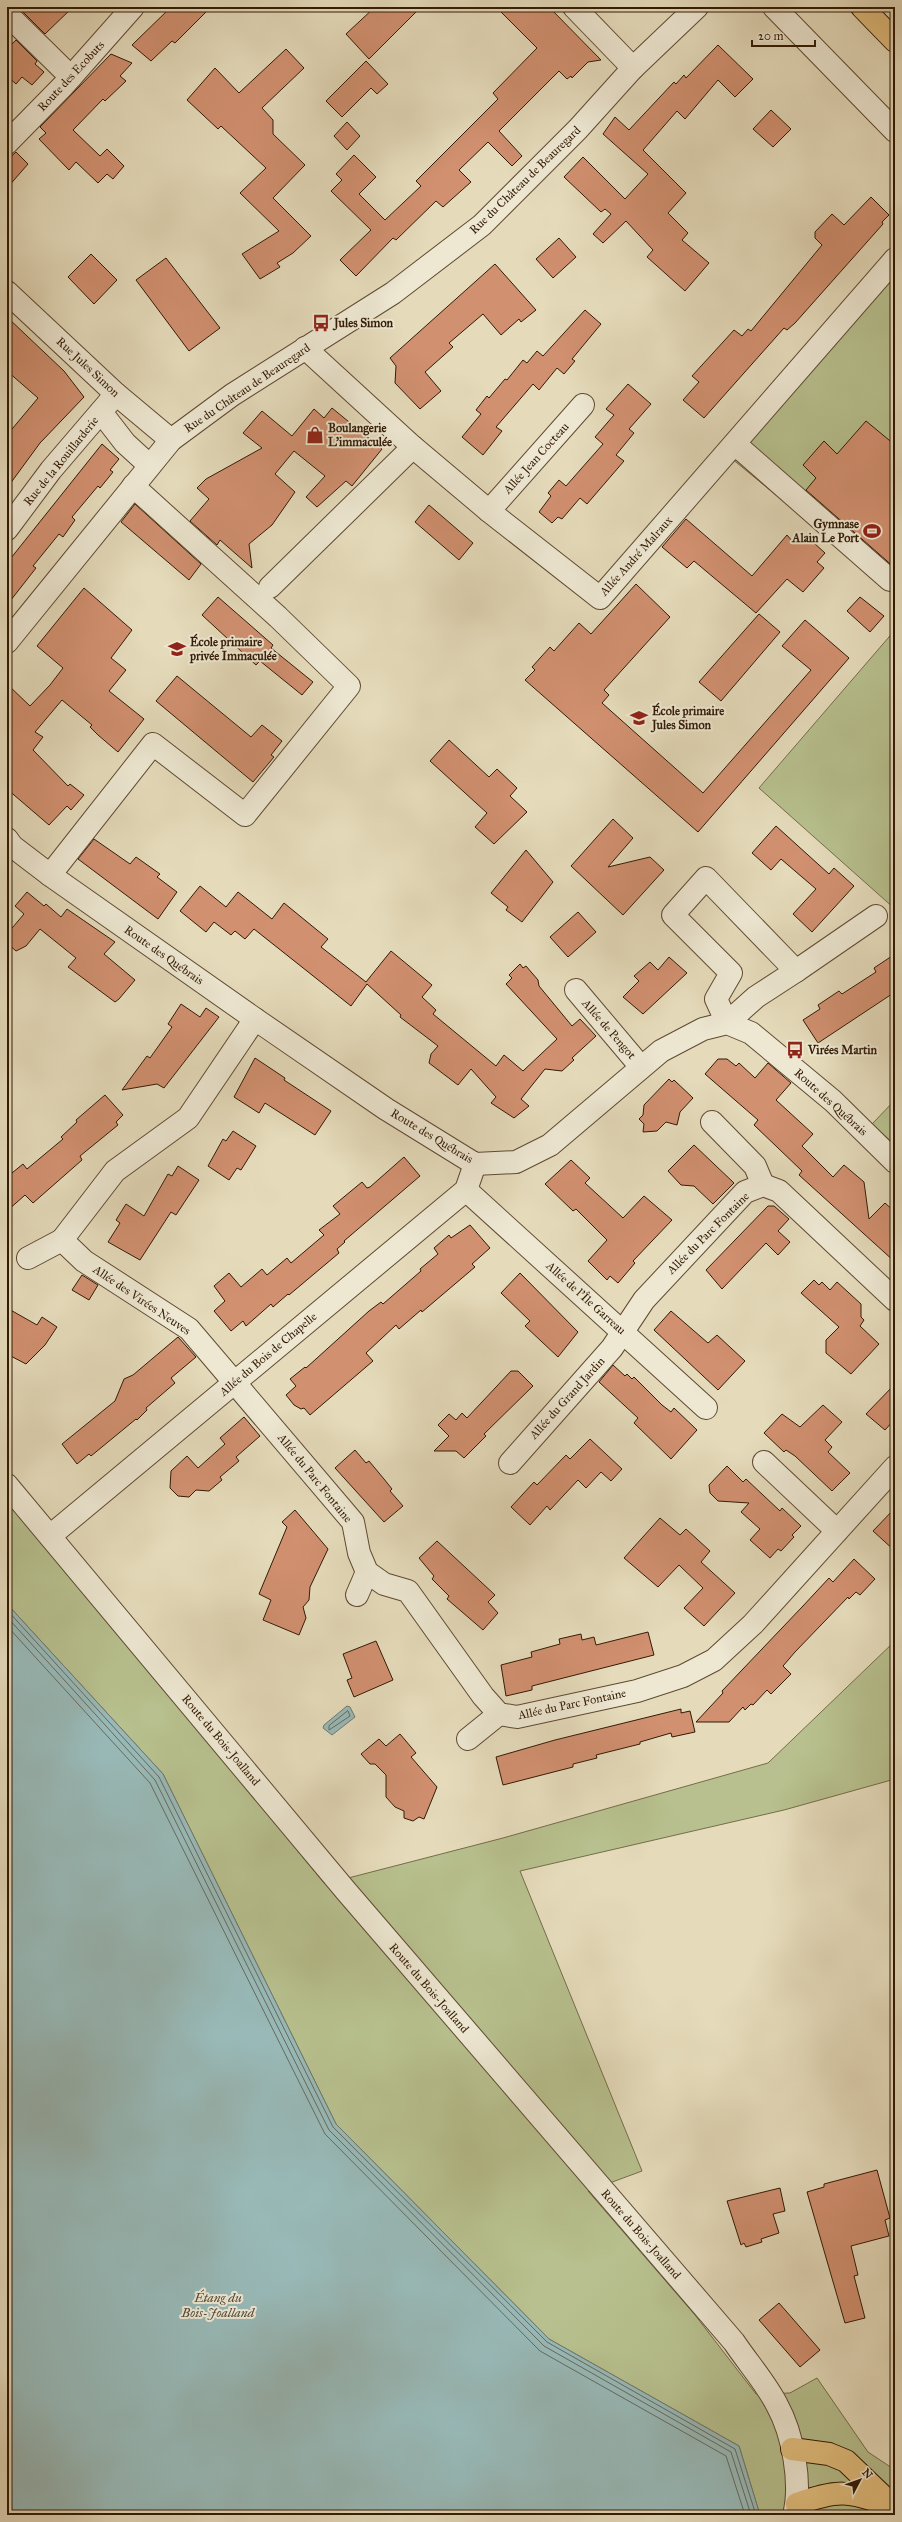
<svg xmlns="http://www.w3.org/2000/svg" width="902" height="2522" font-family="'IM FELL Great Primer',serif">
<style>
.green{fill:#b7c08e;stroke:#746d49}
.water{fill:#98b9b7;stroke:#6f796f}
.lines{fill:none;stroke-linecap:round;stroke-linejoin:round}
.shore{stroke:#656a5e;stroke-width:1}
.building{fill:#d19070;stroke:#321a04}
.minor-casing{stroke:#5f4a32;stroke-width:24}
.major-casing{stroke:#321a04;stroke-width:24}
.highway-casing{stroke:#321a04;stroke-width:24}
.minor{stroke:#eee8d3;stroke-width:22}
.major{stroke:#e2be7e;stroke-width:22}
.highway{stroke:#e2be7e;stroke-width:22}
.labels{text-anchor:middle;stroke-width:4;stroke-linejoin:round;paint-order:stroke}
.street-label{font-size:12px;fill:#321a04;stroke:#eee8d3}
.poi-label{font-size:12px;font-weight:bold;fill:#321a04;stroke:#eee8d3;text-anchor:start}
.water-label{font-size:13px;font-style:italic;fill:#514a3a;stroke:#eee8d3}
</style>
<rect width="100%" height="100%" fill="#e5dbbb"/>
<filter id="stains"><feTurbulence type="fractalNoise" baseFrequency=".005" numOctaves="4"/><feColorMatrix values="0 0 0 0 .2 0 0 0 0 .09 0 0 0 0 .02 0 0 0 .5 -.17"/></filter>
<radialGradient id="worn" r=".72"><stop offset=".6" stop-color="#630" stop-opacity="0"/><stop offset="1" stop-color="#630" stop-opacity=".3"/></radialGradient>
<g class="green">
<path d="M895,270V593L731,458Z"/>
<path d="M895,630V909L759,788Z"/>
<path d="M895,1100V1145L872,1124Z"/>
<path d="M7,1497L325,1884L503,1838L768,1763L895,1641V1779L784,1810L520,1871L642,2171L588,2191L695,2315L756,2394L790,2393L817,2378L868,2452L895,2470V2515H760L739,2446L549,2339L336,2124L163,1774L7,1604Z"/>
</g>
<g class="water">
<path d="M7,1604L163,1774L336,2124L549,2339L739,2446L760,2515H7Z"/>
<path d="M347,1706L350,1707L355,1717L332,1735L323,1728L324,1725Z"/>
</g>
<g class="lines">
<g class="shore">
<path d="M7,1610L159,1777L333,2127L547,2342L735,2449L756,2515"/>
<path d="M7,1617L155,1780L329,2130L544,2346L731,2452L751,2515"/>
<path d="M7,1626L150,1783L325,2134L540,2351L726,2456L745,2515"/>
<path d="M348,1711L350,1716L329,1730V1726Z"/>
</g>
</g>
<g class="building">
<path d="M18,7H73L45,34Z"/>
<path d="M171,7H211L175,43L172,41L151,61L132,45Z"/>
<path d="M375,7H421L369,59L346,34Z"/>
<path d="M496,7H549L601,60L588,62L572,78L571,76L567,79L559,71L499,131L522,156L512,166L488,142L459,170L471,182L443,207L436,201L396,240L393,238L356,276L340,260L371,230L331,191L342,180L336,174L354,155L376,177L359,194L385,220L421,186L416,181L498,99L493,93L537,48Z"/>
<path d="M16,40L37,61L35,64L44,72L32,85L22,77L16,84L7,76V49Z"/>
<path d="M718,45L753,79L735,97L718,80L685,119L677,111L643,150L686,193L668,213L688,233L682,240L709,263L685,291L647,257L653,250L626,221L603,243L593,234L611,214L605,209L601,212L564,177L583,157L625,199L648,174L603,134L615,117L629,130L674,82L676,84L684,75L686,78Z"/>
<path d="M286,49L304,68L262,108L273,120V134L305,165L273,198L311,236L293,253L277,263L280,267L260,279L242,254L279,231L240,193L266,168L221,126L218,129L187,100L215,68L239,93Z"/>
<path d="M111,54L132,63L120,76L126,81L105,101L103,99L73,130L100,156L107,149L124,166L113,179L107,174L98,183L76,162L69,170L39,139L46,133L40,127Z"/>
<path d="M366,61L388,84L377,94L371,88L342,117L326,101Z"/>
<path d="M771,110L791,129L773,147L753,129Z"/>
<path d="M347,122L360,136L347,150L334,136Z"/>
<path d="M16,152L28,164L7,188V160Z"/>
<path d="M871,197L889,215L882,222L883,224L795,323L787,330L784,328L704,418L683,400L699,382L692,376L734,330L742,336L748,329L751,331L822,245L815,238V232L832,214L844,225Z"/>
<path d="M559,238L576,257L553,278L536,259Z"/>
<path d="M91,254L117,280L94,304L68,277Z"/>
<path d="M166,258L220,328L189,351L136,280Z"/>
<path d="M495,264L536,310L521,322L519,319L501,335L483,314L449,343L453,347L425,372L441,391L420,409L395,383L396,366L390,358Z"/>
<path d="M585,310L601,324L572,359L575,361L564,374L557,368L539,390L533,384L496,427L502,431L483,455L462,437L481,414L476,410L487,396L489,398L505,379L507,380L523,360L527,363L537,351L543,356Z"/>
<path d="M7,317L64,371L84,397L40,443L7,488V435L38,398L7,371Z"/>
<path d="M628,384L651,404L629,429L634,433L616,455L624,461L587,504L580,498L562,519L558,517L552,523L539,512L551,496L548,493L559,480L566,486L603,444L595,437L614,415L606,409Z"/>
<path d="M332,408L382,449L352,486L346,481L317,507L306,497L325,476L294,451L275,474L295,492L272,525L249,544L252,568L220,540L217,545L190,521L209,499L197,488L206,479L262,448L243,433L262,411L292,436L314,409L324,418Z"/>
<path d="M866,421L895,445V568L806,490L816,478L803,465L824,441L837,454Z"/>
<path d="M102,444L119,459L110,470L113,472L100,488L98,486L72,517L75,520L63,537L59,534L33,566L36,568L7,605V563Z"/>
<path d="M135,504L201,564L189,580L121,522Z"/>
<path d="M429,505L473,543L459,560L415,522Z"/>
<path d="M686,519L752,576L787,535L793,542L802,532L825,553L817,562L824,568L803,592L787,579L756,613L694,561L687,568L662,547Z"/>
<path d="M636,584L670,617L604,690L609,695L602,703L703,793L811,670L782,646L805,620L849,658L698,832L525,680L535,670L532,667L550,647L554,651L579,623L591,634Z"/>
<path d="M84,588L132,630L111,658L126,670L109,691L144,719L118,752L98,735L90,727L92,725L62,700L35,732L43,737L33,750L68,786L70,784L84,795L71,810L67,806L49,825L7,789V684L30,706L50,685L63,668L37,646Z"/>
<path d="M218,597L273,645L271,648L313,682L302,695L260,661L256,665L202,615Z"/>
<path d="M860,597L884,616L870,632L847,611Z"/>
<path d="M759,614L780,632L721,701L699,682Z"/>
<path d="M177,676L251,737L262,725L282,741L271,755L274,757L253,782L156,701Z"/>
<path d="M449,740L489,777L497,769L517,788L510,796L527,812L494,844L475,827L487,813L430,761Z"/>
<path d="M613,819L633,838L608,867L650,857L664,870L623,915L571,866Z"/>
<path d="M776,826L829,874L834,868L854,886L812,932L793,914L816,889L781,859L771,870L752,853Z"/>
<path d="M94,839L130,864L136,857L160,874L157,877L177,892L158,919L78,859Z"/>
<path d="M526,850L553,882L522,922L506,910L508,907L491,893Z"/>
<path d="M200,886L226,907L238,892L272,919L284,903L328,939L321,947L366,982L391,951L432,985L422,997L436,1010L433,1014L496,1066L504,1055L523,1071L557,1039L506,984L512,978L509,975L520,964L523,968L526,966L538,980L539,986L572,1026L580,1019L596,1036L572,1058L574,1060L562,1071L545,1069L521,1099L529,1106L514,1118L491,1103L496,1097L471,1069L458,1085L429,1063L431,1054L438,1046L400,1017L401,1015L367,984L351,1006L254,929L245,939L235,931L231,935L214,922L206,932L180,911Z"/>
<path d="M27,892L44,906L46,904L61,917L67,909L115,942L104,954L135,980L119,999L115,1002L68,967L76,958L40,929L26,946L16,951L7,943V934L24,914L15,906Z"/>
<path d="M578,912L596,932L568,957L550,937Z"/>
<path d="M895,954V992L818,1043L803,1020L820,1009L818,1005L839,991L842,994L876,972L874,968Z"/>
<path d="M669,957L687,973L643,1014L623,997L639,981L634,976L650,962L658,970Z"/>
<path d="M181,1004L200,1017L206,1008L219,1017L164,1088L157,1084L122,1090L147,1056L150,1058L172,1027L168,1024Z"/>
<path d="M255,1058L285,1078L284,1080L331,1111L315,1135L265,1103L259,1113L234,1097Z"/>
<path d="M718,1059H727L736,1066L739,1063L755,1078L768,1063L791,1083L776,1100L813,1134L802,1146L833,1177L844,1165L864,1182L869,1219L885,1203L895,1212V1262L799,1175L802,1171L754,1125L758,1120L705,1074Z"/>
<path d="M669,1079L672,1082L674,1080L693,1098L680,1112L677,1125L666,1122L657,1131L643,1132L644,1124L639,1119L643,1115L644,1105Z"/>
<path d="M105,1095L123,1115L116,1122L118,1125L80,1156L82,1160L33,1203L25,1195L7,1211V1177L23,1164L27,1169L63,1139L61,1137L77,1122L76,1120Z"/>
<path d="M233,1131L256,1146L241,1170L237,1168L229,1180L208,1166L223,1139L226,1141Z"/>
<path d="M694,1145L734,1183L713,1204L694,1186L681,1185L668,1171Z"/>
<path d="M404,1157L420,1176L344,1241L345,1242L337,1249L339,1253L289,1295L288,1294L273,1307L271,1304L246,1326L243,1321L231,1331L214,1311L225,1301L214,1286L229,1273L241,1287L262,1269L267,1275L287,1258L291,1263L324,1235L319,1230L340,1214L333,1206L362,1182L367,1188L370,1187Z"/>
<path d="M571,1160L590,1178L585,1183L623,1218L644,1196L672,1220L633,1261L635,1263L618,1283L610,1276L607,1280L588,1261L607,1240L576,1209L573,1211L545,1184Z"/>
<path d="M178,1166L199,1180L176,1215L171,1212L140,1260L108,1242L120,1223L116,1220L126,1204L144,1216L168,1174L172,1176Z"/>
<path d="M768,1206H774L789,1219L778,1231L790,1242L778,1255L766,1243L722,1289L706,1270Z"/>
<path d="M470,1225L490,1248L472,1264L475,1267L422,1312L421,1310L399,1329L396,1325L366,1353L373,1361L310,1415L304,1408L301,1409L294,1405L286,1395L296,1386L290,1379L305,1367L306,1368L369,1311L381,1302L383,1304L421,1271L420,1269L438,1254L434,1248L449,1235L451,1238Z"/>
<path d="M520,1273L578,1332L558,1357L525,1326L530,1321L501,1293Z"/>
<path d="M82,1275L98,1285L89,1300L72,1290Z"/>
<path d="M814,1280L819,1285L822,1282L830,1290L837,1282L861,1304V1317L864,1320L860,1326L879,1344L851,1374L826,1353V1340L839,1327L801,1293Z"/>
<path d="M7,1308L37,1325L42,1317L57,1327L45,1345L26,1364L7,1354Z"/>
<path d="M671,1311L708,1343L717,1335L745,1361L718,1390L654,1330Z"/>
<path d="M178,1337L196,1357L171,1378L175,1383L146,1408L147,1410L137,1420L136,1419L91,1456L89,1454L77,1464L62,1444L115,1401L124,1379L133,1375Z"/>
<path d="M613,1365L625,1376L627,1374L632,1379L634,1377L662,1405L671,1412L674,1408L697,1430L671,1459L634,1423L638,1418L599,1382Z"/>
<path d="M511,1371H518L533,1386L484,1434L486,1436L464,1458L456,1451H434L449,1436L438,1425L449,1414L456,1420L462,1413L467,1418Z"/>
<path d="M895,1384V1419L885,1430L866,1414Z"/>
<path d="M823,1405L842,1422L825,1440L832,1447L828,1452L850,1473L832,1491L795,1456L786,1450L784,1452L764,1433L782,1414L800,1427Z"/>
<path d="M244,1417L260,1436L236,1457L239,1461L220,1477L222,1480L209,1491L196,1490L189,1497L178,1496L170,1488L171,1471L187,1456L198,1468L225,1444L220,1438Z"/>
<path d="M590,1439L622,1469L611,1481L601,1472L586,1488L578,1480L550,1510L547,1506L530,1525L511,1507L534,1482L537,1485L566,1455L570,1459Z"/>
<path d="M355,1450L366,1463L369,1461L384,1479L392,1489L390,1491L403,1506L384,1522L335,1468Z"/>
<path d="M727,1466L743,1482L746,1479L780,1511L782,1508L801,1526L792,1535L794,1537L781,1551L778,1549L770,1558L750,1540L760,1529L741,1512L749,1503L718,1501L710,1493L709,1485Z"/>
<path d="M895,1508V1551L873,1531Z"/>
<path d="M295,1510L328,1549L310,1587L309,1600L303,1607L306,1618L299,1635L263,1620L271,1600L259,1594L287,1527L282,1522Z"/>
<path d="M660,1518L680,1535L686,1529L710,1551L701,1562L735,1593L704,1626L684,1608L703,1588L679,1565L658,1587L624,1558Z"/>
<path d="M437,1541L495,1595L488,1602L498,1613L483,1630L447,1599L449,1596L432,1579L434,1576L419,1558Z"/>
<path d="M854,1559L875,1579L860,1595L856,1592L849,1599L848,1597L795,1652L783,1666L791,1674L771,1694L767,1690L753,1705L751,1704L745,1710L743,1707L729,1722H696L723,1693L722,1691L802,1607L829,1578L833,1582Z"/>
<path d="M648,1632L654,1655L532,1686V1690L506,1696L501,1665L532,1657L531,1652L560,1644L559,1639L581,1634L582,1640L594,1637L596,1645Z"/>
<path d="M376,1641L393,1680L354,1697L347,1680L352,1678L343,1654Z"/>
<path d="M681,1709V1713L690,1711L695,1732L672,1737L671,1733L640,1742V1744L596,1755L597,1758L573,1764V1767L503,1785L496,1757L555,1740Z"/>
<path d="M400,1734L416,1753L411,1757L437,1787L424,1819L419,1817L413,1821L404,1818V1811L395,1807L386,1797V1775L375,1764H370L361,1754L379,1739L386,1746Z"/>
<path d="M877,2170L890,2218L885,2220L889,2236L851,2246L858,2275L854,2276L865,2318L845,2323L807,2192L824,2187V2184Z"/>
<path d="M780,2188L785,2211L773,2214L779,2233L761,2239L762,2242L746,2247L744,2243L741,2245L727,2201Z"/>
<path d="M779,2303L820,2350L800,2367L759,2320Z"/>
</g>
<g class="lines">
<g class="minor-casing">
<g id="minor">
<path d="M574,7L633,68"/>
<path d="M774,7L895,131"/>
<path d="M7,14L71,77"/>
<path d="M7,143L63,86L133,7"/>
<path d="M7,292L116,394L171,440"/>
<path d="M305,348L413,447L489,511L600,598L895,259"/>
<path d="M101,412L125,443L149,465"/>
<path d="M735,444L890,580"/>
<path d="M489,511L583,405"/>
<path d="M7,529L51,470L116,394"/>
<path d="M270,587L413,447"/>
<path d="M7,642L171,440L232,395L393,293L482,225L578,129L633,68L697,7"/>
<path d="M7,839L12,846L50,875L255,1019L386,1109L475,1164L516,1162L550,1145L661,1051L703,1029L727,1023L751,1033L833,1101L895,1162"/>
<path d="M50,875L153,744L245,815L349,686L278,617L133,486"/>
<path d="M706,878L796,971L756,997L727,1023L716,999L731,973L673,915Z"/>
<path d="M796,971L876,916"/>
<path d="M576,990L641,1067"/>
<path d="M255,1019L188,1118L115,1171L62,1240L84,1261L189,1329L353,1522L359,1553L367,1572L384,1584L408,1591L483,1696L499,1714L517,1717L637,1691L683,1676L714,1660L753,1624L895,1467"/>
<path d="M712,1122L755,1166L763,1185"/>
<path d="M466,1190L706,1408"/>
<path d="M28,1258L62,1240"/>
<path d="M764,1462L837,1531"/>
<path d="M510,1463L612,1348L644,1300L745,1192L763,1185L779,1191L895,1300"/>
<path d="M7,1485L346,1891L734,2342C748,2363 766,2383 777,2405C793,2434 802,2483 794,2515"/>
<path d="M50,1536L466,1190L475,1164"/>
<path d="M357,1595L367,1572"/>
<path d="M468,1739L499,1714"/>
</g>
</g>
<g class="major-casing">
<g id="major">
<path d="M792,2449L829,2454L846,2461L895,2508"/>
<path d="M797,2504C837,2490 848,2490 888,2505"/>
</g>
</g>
<g class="highway-casing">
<path id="highway" d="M862,7L895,41"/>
</g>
<use href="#minor" class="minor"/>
<use href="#major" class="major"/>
<use href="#highway" class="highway"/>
</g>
<defs>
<g id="bus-bare" transform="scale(1.38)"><path d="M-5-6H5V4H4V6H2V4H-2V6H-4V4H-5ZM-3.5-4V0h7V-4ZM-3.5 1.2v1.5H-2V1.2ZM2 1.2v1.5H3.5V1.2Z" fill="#8f2418" stroke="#eee8d3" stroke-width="2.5" paint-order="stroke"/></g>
<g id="shop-bare" transform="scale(1.38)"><path d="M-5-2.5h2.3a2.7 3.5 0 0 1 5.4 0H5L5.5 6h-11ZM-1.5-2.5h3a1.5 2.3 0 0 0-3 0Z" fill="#8f2418" stroke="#eee8d3" stroke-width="2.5" paint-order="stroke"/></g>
<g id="stadium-bare" transform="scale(1.38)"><path d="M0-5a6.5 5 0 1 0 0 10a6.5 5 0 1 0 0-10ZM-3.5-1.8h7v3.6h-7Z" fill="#8f2418" stroke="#eee8d3" stroke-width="2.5" paint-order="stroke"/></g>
<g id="school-bare" transform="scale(1.38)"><path d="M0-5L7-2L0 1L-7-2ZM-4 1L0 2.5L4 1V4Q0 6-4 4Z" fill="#8f2418" stroke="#eee8d3" stroke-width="2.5" paint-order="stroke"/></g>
</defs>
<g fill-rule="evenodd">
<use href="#bus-bare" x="321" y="323"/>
<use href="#shop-bare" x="315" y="435"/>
<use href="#stadium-bare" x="872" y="531"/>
<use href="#school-bare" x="177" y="649"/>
<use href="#school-bare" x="639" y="718"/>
<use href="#bus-bare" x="795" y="1050"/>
</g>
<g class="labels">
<g class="street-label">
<text transform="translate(71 76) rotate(-47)" y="4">Route des Ecobuts</text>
<text transform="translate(525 180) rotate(-44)" y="4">Rue du Château de Beauregard</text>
<text transform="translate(88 367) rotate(43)" y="4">Rue Jules Simon</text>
<text transform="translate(247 388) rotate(-34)" y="4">Rue du Château de Beauregard</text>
<text transform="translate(536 458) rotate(-48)" y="4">Allée Jean Cocteau</text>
<text transform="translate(61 461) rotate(-51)" y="4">Rue de la Rouillarderie</text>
<text transform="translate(636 556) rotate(-48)" y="4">Allée André Malraux</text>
<text transform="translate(164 955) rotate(35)" y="4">Route des Québrais</text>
<text transform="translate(609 1029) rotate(49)" y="4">Allée de Pengot</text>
<text transform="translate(831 1102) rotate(42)" y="4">Route des Québrais</text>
<text transform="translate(432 1136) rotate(31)" y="4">Route des Québrais</text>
<text transform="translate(708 1233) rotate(-45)" y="4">Allée du Parc Fontaine</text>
<text transform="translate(586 1298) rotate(42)" y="4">Allée de l'Île Garreau</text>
<text transform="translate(142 1300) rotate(34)" y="4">Allée des Virées Neuves</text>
<text transform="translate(268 1354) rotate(-40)" y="4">Allée du Bois de Chapelle</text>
<text transform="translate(567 1398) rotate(-48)" y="4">Allée du Grand Jardin</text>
<text transform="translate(315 1478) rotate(51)" y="4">Allée du Parc Fontaine</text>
<text transform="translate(572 1704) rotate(-12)" y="4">Allée du Parc Fontaine</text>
<text transform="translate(221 1740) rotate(50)" y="4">Route du Bois-Joalland</text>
<text transform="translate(429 1988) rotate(49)" y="4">Route du Bois-Joalland</text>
<text transform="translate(641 2234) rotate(49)" y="4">Route du Bois-Joalland</text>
</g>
<g class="poi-label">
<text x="334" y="327">Jules Simon</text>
<text x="328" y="432">Boulangerie<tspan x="328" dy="14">L'immaculée</tspan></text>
<text x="859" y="528" text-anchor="end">Gymnase<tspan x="859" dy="14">Alain Le Port</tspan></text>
<text x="190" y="646">École primaire<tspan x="190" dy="14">privée Immaculée</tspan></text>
<text x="652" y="715">École primaire<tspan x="652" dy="14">Jules Simon</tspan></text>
<text x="808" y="1054">Virées Martin</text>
</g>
<g class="water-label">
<text x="218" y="2302">Étang du<tspan x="218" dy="15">Bois-Joalland</tspan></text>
</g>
</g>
<rect width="902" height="2522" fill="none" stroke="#e5dbbb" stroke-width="24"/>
<rect x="8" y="8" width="886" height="2506" fill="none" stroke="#321a04" stroke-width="2"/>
<rect x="12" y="12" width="878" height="2498" fill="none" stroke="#321a04"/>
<g transform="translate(860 2480) rotate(49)" stroke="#eee8d3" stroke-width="3" paint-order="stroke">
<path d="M0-3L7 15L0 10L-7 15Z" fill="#321a04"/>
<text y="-6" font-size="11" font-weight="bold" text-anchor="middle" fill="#321a04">N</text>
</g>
<path d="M752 40v6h63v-6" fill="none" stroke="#321a04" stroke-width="2"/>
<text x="758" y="40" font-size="12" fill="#321a04" stroke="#eee8d3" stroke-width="3" paint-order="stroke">20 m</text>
<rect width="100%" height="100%" filter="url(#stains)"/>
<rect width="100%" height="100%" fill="url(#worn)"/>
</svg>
